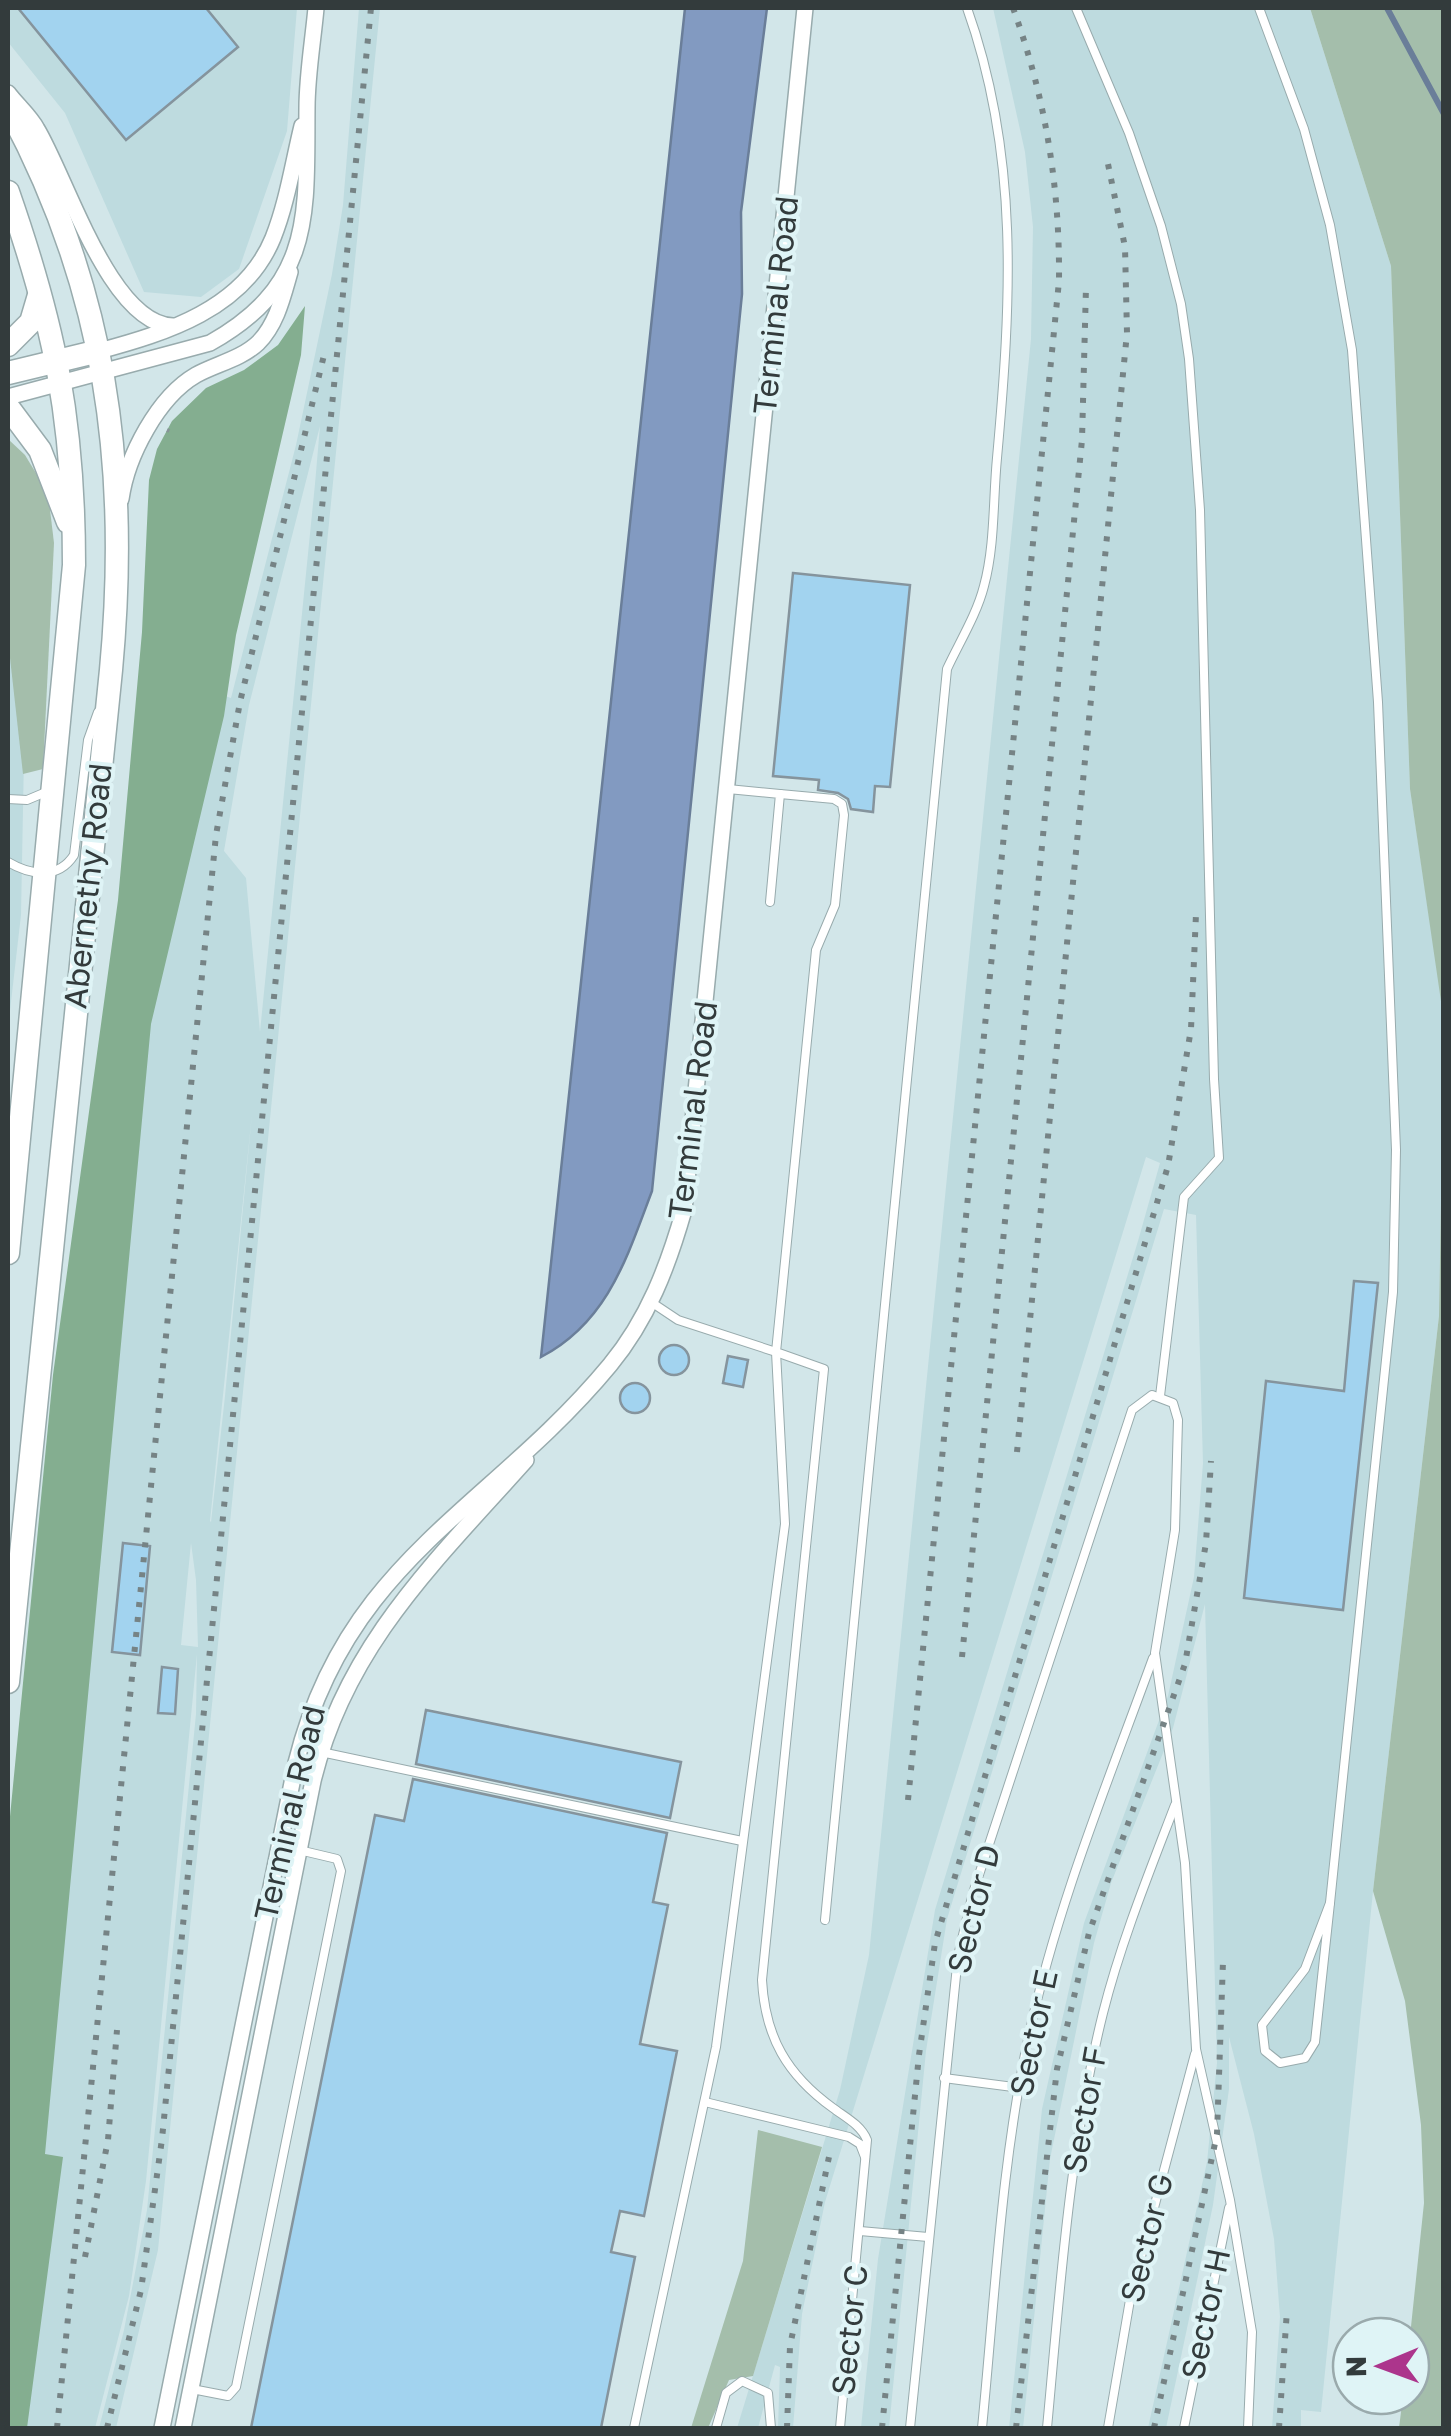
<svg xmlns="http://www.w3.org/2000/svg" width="1451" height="2436" font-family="'Golos Text',sans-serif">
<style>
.built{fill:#bedbdf;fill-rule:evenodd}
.green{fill:#a4beab}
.forest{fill:#84ae90}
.water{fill:#829ac1;stroke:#6a7e99;stroke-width:2.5}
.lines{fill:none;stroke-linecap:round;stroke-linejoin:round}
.stream{stroke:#6a7e99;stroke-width:6}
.building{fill:#a2d3ef;stroke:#85949d;stroke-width:2.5}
.service-casing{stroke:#98abad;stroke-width:10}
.minor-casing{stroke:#98abad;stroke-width:18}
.secondary-casing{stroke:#98abad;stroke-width:25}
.path{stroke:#879597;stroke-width:4;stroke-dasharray:2.5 8;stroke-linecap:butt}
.service{stroke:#fff;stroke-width:8}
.minor{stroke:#fff;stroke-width:15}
.secondary{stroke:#fff;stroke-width:22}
.rail{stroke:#768385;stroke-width:6;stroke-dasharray:5 10;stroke-linecap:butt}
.labels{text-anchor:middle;stroke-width:8;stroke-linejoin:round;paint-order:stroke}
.street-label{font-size:32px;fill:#333b3c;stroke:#dff4f6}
</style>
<rect width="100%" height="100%" fill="#d2e6e9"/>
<g class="built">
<path d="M8,8H297L287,131L239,269L201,297L144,292L65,113L8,42Z"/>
<path d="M359,8H380L158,2250L116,2428H99L124,2330L147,2210L196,1714L197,1654L146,2181L129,2296L95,2428H18L143,668L231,698L296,445L332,274L343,205ZM320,426L315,484L260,1032L246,878L224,851L249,705ZM252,1114L225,1396L211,1522L210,1521ZM191,1543L196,1580L198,1647L181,1645Z"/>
<path d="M993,8H1310L1391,266L1410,789L1444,1015L1439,1316L1373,1891L1321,2412L1301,2410V2428H1272L1280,2317L1274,2239L1254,2134L1229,2037V2089L1213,2205L1166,2428H1148L1207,2162L1217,2063L1205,1604L1173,1728L1111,1883L1094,1943L1050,2159L1023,2428H1009L1042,2109L1084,1923L1168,1696L1194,1577L1203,1463L1196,1215L1164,1209L947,1919L926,2051L889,2428H861L878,2259L935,1910L1138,1241L1160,1163L1146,1157L825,2202L802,2314L793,2428H778L780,2367L775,2365L758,2428H737L840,2090L869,1955L1031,339L1033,227L1025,152Z"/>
<path d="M8,632L24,756L21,915L8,1028Z"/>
</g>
<g class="green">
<path d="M1310,8H1443V1015L1410,789L1391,266Z"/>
<path d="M8,439L25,455L48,493L54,543L43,769L23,774L8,640Z"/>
<path d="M1443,1084L1444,2428H1399L1403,2396H1411L1410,2336L1424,2203L1421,2125L1405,2001L1373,1891L1439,1316Z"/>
<path d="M758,2130L822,2147L753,2376L729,2380L708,2428H691L743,2261Z"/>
</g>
<path class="forest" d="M305,306L301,355L236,635L224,716L151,1024L45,2154L63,2157L27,2428H8V1837L53,1375L118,900L142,632L149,480L157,449L172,421L206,388L244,370L278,345Z"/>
<path class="water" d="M685,8H767L741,212L742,294L652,1191C627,1257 608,1322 541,1357Z"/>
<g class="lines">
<path class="stream" d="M1387,8L1444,114"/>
</g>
<g class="building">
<path d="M18,8H206L238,47L126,140Z"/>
<path d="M793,573L910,585L890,787L875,786L873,812L851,809L848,799L838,793L818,790L819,780L773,776Z"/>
<path d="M1354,1281L1378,1283L1343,1610L1244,1598L1266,1381L1344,1391Z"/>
<circle cx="674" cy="1360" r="15"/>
<path d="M728,1356L748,1360L743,1387L723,1383Z"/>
<circle cx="635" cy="1398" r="15"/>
<path d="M123,1543L150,1546L140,1655L112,1652Z"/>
<path d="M162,1667L178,1669L175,1714L158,1713Z"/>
<path d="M426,1710L681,1762L670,1818L416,1764Z"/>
<path d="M413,1779L667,1833L653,1902L668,1905L640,2044L677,2051L644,2216L620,2211L611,2252L635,2257L601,2428H251L375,1815L404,1821Z"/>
</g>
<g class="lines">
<g class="service-casing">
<g id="service">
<path d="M1076,8L1129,133L1161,226L1181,304L1189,359L1200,510L1214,1079L1219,1158L1184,1197L1160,1396"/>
<path d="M1259,8L1304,129L1330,225L1352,350L1378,702L1396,1150L1393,1292L1330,1903"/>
<path d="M728,789L780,794L770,902"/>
<path d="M780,794L834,799L842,804L844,815L835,905L816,950L776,1352L824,1369L762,1980C765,2037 787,2075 833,2108C845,2117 861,2125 867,2140L840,2428"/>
<path d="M8,799L27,800L46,792"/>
<path d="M8,862C30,875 58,880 74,855L88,740L98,712"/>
<path d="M321,1752L742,1841"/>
<path d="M1330,1903L1315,2042L1305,2058L1280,2063L1265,2051L1262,2025L1305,1969Z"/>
<path d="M825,1920L947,669C959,643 977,614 984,586C995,546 993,499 997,458C1011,304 1020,156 967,8"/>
<path d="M944,2078L1021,2088"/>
<path d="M705,2102L849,2137L860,2144L865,2157"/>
<path d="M860,2231L928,2237"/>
<path d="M192,2389L228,2396L236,2387L341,1871L337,1859L299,1850"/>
<path d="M634,2428L716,2047L785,1524L776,1352L678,1320L651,1302"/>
<path d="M716,2428L726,2393L742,2381L768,2393L771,2428"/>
<path d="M910,2428L958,1956L973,1893L1132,1410L1152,1395L1173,1403L1178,1420L1175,1530L1155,1653L1185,1863L1196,2049L1230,2200L1252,2332L1248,2428"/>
<path d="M982,2428C995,2298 1001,2163 1029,2035C1057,1905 1108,1782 1153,1658"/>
<path d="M1047,2428C1060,2290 1069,2149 1103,2013C1121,1942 1149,1873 1175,1805"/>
<path d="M1108,2428L1131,2294L1195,2054"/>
<path d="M1184,2428L1229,2208"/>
</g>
</g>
<g class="minor-casing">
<g id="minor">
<path d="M8,93C17,105 30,116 37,129C67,179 110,324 173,326"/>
<path d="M99,351C166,333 244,309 273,238C287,203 293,163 302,126"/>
<path d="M8,397L210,343C315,284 306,213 307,108C307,75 313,41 316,8"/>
<path d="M121,499C127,456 158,397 196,375C216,364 241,359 258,343C277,324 283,296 290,272"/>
<path d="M162,2428L296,1763C346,1560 490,1510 610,1365C648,1319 668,1266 684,1210L805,8"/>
<path d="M183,2428L313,1781C346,1645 436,1561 526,1460"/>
</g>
</g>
<g class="secondary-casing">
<g id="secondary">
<path d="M8,107C106,287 130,467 111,670L8,1682"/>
<path d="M8,192C55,327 74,421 74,565L8,1253"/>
<path d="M8,345L31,322L39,295"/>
<path d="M8,373L99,351"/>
<path d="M8,407L40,450L68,522"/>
</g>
</g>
<path class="path" d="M167,430L176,434"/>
<use href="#service" class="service"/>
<use href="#minor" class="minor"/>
<use href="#secondary" class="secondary"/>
<g class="rail">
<path d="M1017,1452L1127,333L1125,247L1108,164"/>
<path d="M962,1657L1082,440L1086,287"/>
<path d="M908,1800L1059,281C1060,186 1045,96 1013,8"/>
<path d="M85,2257L108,2140L117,2030"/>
<path d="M57,2428L216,835L240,702L325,351"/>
<path d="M107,2428L141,2290L162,2139L371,8"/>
<path d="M787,2428L790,2346L830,2152"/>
<path d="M882,2428L919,2055L935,1943L1168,1166L1191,1029L1196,914"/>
<path d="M1016,2428L1057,2069L1089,1933L1185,1664L1206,1543L1211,1461"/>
<path d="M1154,2428L1217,2134L1223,1961"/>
<path d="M1279,2428L1287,2310"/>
</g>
</g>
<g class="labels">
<g class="street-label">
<text transform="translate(776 305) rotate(-84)" y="11">Terminal Road</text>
<text transform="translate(88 886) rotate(-84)" y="11">Abernethy Road</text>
<text transform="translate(693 1110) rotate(-83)" y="11">Terminal Road</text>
<text transform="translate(290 1813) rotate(-77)" y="11">Terminal Road</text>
<text transform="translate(974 1909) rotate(-76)" y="11">Sector D</text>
<text transform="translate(1034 2033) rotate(-78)" y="11">Sector E</text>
<text transform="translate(1085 2110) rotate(-80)" y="11">Sector F</text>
<text transform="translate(1147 2238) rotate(-76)" y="11">Sector G</text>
<text transform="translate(1206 2314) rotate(-78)" y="11">Sector H</text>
<text transform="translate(850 2330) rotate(-84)" y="11">Sector C</text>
</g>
</g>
<rect width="1451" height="2436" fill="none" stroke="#333b3c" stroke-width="20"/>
<g transform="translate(1381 2366) rotate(269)"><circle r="48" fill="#dff4f6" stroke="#9aaaac" stroke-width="2.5"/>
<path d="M0-8L18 38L0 25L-18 38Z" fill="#ac358c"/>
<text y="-15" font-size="28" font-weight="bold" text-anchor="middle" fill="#333b3c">N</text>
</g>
</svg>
